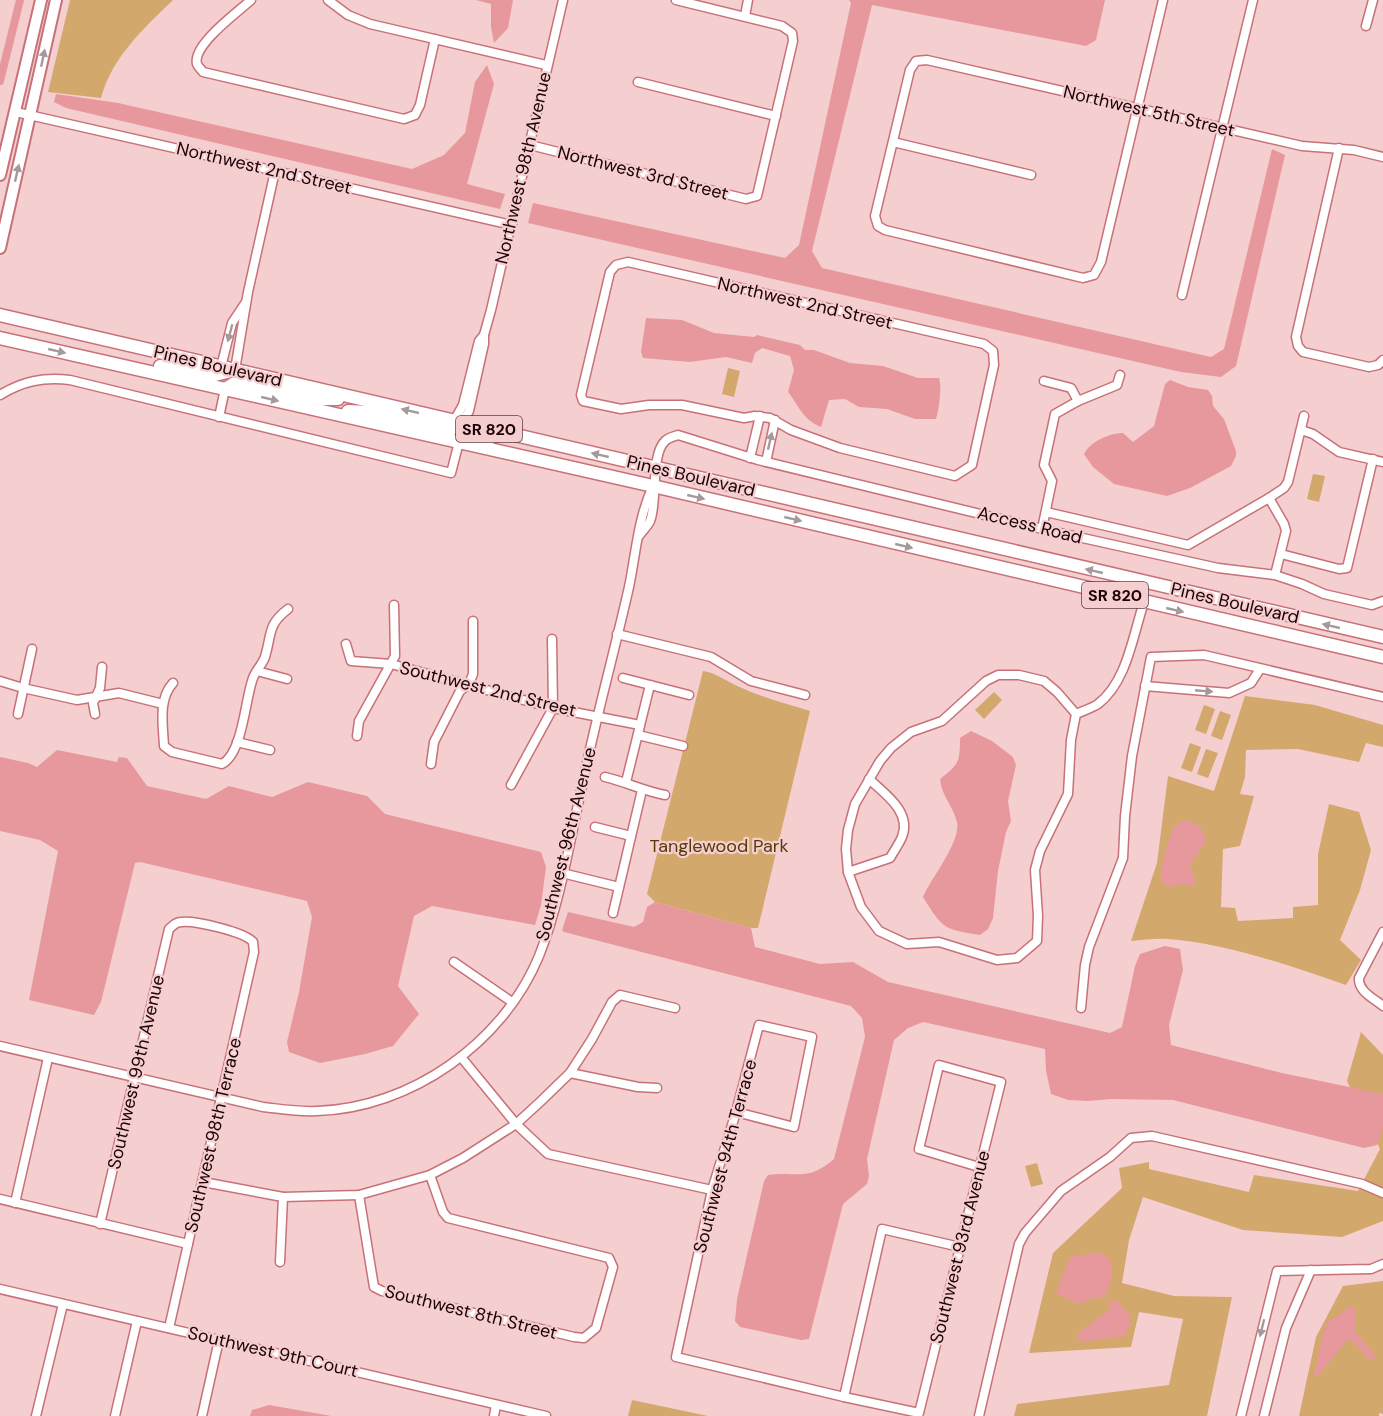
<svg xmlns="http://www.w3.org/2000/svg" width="1383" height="1416" font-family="'DM Sans',sans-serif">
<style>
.green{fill:#d3a86c}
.water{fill:#e7989d}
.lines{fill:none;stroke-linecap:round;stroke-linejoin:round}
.canal{stroke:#e7989d;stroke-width:8}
.minor-casing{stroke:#c77178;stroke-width:11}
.major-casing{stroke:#c77178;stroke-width:14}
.highway-casing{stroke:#c77178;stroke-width:15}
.minor{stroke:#fff;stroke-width:8}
.major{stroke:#fff;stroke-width:10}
.highway{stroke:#fff;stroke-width:12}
.oneway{fill:#a5999b}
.labels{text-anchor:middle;stroke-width:4.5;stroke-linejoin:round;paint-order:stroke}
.shield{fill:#f5ced0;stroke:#5e3e42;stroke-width:1.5}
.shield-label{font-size:16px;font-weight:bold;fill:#1d0105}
.street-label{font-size:18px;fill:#1d0105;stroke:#f5ced0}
.park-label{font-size:18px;fill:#573a06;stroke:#f5ced0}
</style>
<rect width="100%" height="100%" fill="#f5ced0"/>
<g class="green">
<path d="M70,0H173C144,28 112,57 101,98L48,92Z"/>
<path d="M728,368L740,371L734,397L722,394Z"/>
<path d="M1313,474L1325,476L1319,502L1307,499Z"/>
<path d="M703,671C717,673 729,683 742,688C764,698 787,704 810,711L758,928H751L655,902L647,894Z"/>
<path d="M994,692L1002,700L984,719L975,710Z"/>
<path d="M1245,696L1315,705L1383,725V747L1366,743L1359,762L1298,749L1246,750L1245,777L1240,794L1254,796L1240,846L1223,849L1221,907L1235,908L1238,921L1293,918V907L1318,905V854L1329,804L1359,812L1371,850L1360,890L1340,940L1361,960L1346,985C1288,965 1229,944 1168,939C1156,938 1143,940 1131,941L1157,863L1168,776L1214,791Z"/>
<path d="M1204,705L1215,709L1206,734L1195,730Z"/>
<path d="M1220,711L1231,715L1222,740L1211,736Z"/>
<path d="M1190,743L1201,747L1192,772L1181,768Z"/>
<path d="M1206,749L1218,753L1208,778L1197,774Z"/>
<path d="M1361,1032L1383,1055V1221L1342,1237L1243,1230L1143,1197L1129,1240L1122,1283L1174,1296L1232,1297L1207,1416H1014L1017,1404L1169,1385L1183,1319L1139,1312L1131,1347L1029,1353L1053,1253L1122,1188L1119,1168L1149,1162V1169L1249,1192L1254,1175L1358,1191L1380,1149L1347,1081Z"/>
<path d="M1037,1163L1043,1184L1031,1187L1025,1166Z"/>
<path d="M1383,1281V1414L1379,1413V1416H1299L1316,1337L1343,1286Z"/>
<path d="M632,1400L708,1416H628Z"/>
</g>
<g class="water">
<path d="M476,0H513L508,28L494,43L491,27V4Z"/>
<path d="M849,0H1105L1096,40L1086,46L872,5L812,251L822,268L1211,357L1224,349L1272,149L1285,155L1236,366L1221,377L1181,372L528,223L533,203L785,258L799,245L851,3Z"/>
<path d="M487,65L494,84L467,184L505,194L500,209L66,108L54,102L56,94L118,103L412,169L444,155L465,133L475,82Z"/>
<path d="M646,318L682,320L714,333L754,337L757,335L800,345L805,350H814L850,363L883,366L918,378H939C942,385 939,410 936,419H915L887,409L859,407L845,399L829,400L821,427C803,420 799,406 788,392L794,370L790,356L762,348L755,353L752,363L726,357L690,362L643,358L641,352Z"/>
<path d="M1170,380L1188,387L1208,390L1212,396L1213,406L1224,419L1236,451V456L1231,466L1190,488L1167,496L1114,484L1093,467L1084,454C1090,442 1109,433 1123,433L1133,442L1154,426L1165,384Z"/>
<path d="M971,731L992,741L1013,757L1016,765L1008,801L1011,821L1006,832L998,871L993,918L988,929L980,935C943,929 943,929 923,897C931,878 961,842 957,822C953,806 941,795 940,779C959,764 960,762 960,738Z"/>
<path d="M57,750L117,762L119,757L127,758L147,786L206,799L229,786L272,797L308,782L367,796L385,814L541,852L546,867L541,905L535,925L432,906L414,916L398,986L419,1014L393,1046L365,1054L320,1063L289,1052L287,1042L299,992L312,917L307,901L140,862L135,863L101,1002L94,1015L29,1000L58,851L40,840L0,831V757L28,763L37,767Z"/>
<path d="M1185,820C1198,824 1204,828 1206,842L1190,865L1195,880L1194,886L1182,884L1170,887L1162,883C1158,874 1169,833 1176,825C1178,823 1182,822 1185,820Z"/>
<path d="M655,902L751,928L755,947L820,964L853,962L888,982L1110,1033L1122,1027L1135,966L1140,954L1165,946L1180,949L1183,970L1169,1025L1171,1045L1282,1073L1383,1094V1128L1377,1145L1364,1148L1173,1100L1111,1099L1088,1101L1068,1100L1051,1094L1046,1071L1045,1049L923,1022L908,1028L894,1040L867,1159L869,1176L867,1184L843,1204L809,1339L801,1340L740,1327L735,1321L737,1299L764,1181L768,1175C798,1171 807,1182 834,1159L865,1037L862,1018L851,1006L564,932L562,930L568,912L634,927L643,922L647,907Z"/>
<path d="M1101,1253L1110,1259C1112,1271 1112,1289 1103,1298L1095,1297L1079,1304L1056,1293L1068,1262L1073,1256Z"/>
<path d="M1115,1300C1128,1310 1137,1320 1124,1336L1083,1342L1079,1340L1077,1335L1079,1332L1111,1309L1107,1304Z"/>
<path d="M1350,1306L1355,1309L1356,1333L1375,1355V1358L1370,1360C1362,1354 1357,1342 1348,1339L1316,1378L1314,1375C1319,1357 1320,1334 1330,1319L1336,1318Z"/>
<path d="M269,1405L326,1415L331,1416H250L252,1410Z"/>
</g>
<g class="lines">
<path class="canal" d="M0,81L20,0"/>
<g class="minor-casing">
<g id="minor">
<path d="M251,0C238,12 192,45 197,64C198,67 201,69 203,72L404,119L415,115L420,105L435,39"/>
<path d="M328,0L348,15L370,24L546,65"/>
<path d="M1163,0L1101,262L1094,275L1083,278L885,230L878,226L875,216L910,70L916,61L927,60L1302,146L1354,150L1383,157"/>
<path d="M745,16L748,0"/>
<path d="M1366,26L1373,0"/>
<path d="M638,82L776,116"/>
<path d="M16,112L512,225"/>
<path d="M893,142L1031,175"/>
<path d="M530,145L746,199L757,196L793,41L792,33L782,26L676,0"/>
<path d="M1339,148L1296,337L1298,346L1303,352L1369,367L1378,365L1383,360"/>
<path d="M628,262L984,344L993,351L994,365L972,465L955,476L840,448L791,430L770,418L755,416L744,418L682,405H649L621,409L583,401L581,395L610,272L616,265Z"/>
<path d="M1182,295L1253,0"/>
<path d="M221,367L232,323L246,302"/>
<path d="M235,370L248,292L275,171"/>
<path d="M1044,381L1071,388L1078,401"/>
<path d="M0,395C23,381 43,377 70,380L451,473L459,442"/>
<path d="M219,417L225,389"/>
<path d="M454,421L463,405L479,341L484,335L491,310L563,0"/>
<path d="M462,423L469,411L484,344V335"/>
<path d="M1301,430L1313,434L1339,452L1383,462"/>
<path d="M750,458L760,416"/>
<path d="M766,462L775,420"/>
<path d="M1046,512L1188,545L1269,498"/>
<path d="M1042,529L1052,481L1044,465L1055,414L1078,401L1117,385L1120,375"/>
<path d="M639,536C642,531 648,526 650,521C658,502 650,456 665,441C669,437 673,437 678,435L758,460L1042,529L1218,568L1275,575L1302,584L1324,594L1372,605L1383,601"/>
<path d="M1281,554L1339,569L1347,568L1373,459"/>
<path d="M1275,575L1286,531L1284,524L1269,498L1284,488L1288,482L1304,416"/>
<path d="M617,634L711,657L751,681L805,695"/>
<path d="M346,644L351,661L391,664L553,708L640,725"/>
<path d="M257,671L287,679"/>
<path d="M623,678L689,695"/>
<path d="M0,681L23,688L77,700L119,693L163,704"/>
<path d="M173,683C158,699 163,725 164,746L172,752L222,764C243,753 245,699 253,678C256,670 262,665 265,657C272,634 267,625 288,609"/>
<path d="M1145,686L1229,693L1251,683L1260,669"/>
<path d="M18,714L32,649"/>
<path d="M95,714L93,703L100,688L102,667"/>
<path d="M1076,714L1057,692L1044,681L1019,675H998L986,681L942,721L911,732L891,748L880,761L855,804L848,830L846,849L848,872L861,907L879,931L907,944L939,942L997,960L1017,958L1037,941L1038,916L1035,870L1040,851L1068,794L1071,740L1076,714C1083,711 1092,708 1098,704C1127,682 1133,635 1144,602"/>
<path d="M638,735L683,746"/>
<path d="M357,736L359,721L395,656L394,605"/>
<path d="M237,742L270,750"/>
<path d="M431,764L434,742L460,691L469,684L473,674V621"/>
<path d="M605,777C626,782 644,791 665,795"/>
<path d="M626,782L650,685"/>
<path d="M511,785L553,708L552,639"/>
<path d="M595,827L631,836"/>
<path d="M848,872L890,858C894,851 899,844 902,837C912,812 885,794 869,779"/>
<path d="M562,873L619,887"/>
<path d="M613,913L642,790"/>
<path d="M1383,932L1359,978C1358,991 1373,998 1383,1006"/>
<path d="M454,962L512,1002"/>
<path d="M1081,1008L1085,965L1089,947L1123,858L1125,816L1132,756L1151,657L1204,655L1383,697"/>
<path d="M0,1046L263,1107C281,1109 298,1112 317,1111C411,1108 503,1043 539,956C562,898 571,833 585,772C598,710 615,649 629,587C636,553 638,518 653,486"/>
<path d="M461,1057L516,1124L548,1154L712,1190"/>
<path d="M570,1073L638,1087L657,1088"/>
<path d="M736,1112L794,1127L812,1037L759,1025L736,1112L712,1190L676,1357L844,1397L919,1413L1001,1082L939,1065L919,1149L979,1167"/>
<path d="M203,1182L283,1197L359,1195L430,1175L463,1158L516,1124L540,1102L570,1073L592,1039L612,1002L620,995L675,1008"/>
<path d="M359,1195L374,1287L382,1291L574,1337L584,1338L596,1328L613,1267L609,1258L448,1218L443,1212L430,1175"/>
<path d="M0,1199L188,1244"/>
<path d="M15,1203L48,1058"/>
<path d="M100,1224L169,929C173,926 175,922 181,922C194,920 245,932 253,942L254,952L169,1328"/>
<path d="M280,1262L283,1197"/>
<path d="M0,1289L546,1416"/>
<path d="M844,1397L882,1229L960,1247"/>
<path d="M36,1416L63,1304"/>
<path d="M115,1416L137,1321"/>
<path d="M202,1416L219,1340"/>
<path d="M494,1416L496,1405"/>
<path d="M979,1416L1019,1244L1025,1233L1061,1191L1110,1157L1131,1138L1152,1136L1362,1184L1383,1193"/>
<path d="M1241,1416L1277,1271L1371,1269L1383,1264"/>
<path d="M1264,1416L1286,1328L1311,1270"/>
</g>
</g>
<g class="major-casing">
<g id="major">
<path d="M0,175L41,0"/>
<path d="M0,248L56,0"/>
</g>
</g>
<g class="highway-casing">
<g id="highway">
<path d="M0,315L1383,637"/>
<path d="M0,338L653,486L1383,657"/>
<path d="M160,366L215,375L231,371"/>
<path d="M225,389L233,384L243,383L322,399H338"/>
<path d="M348,411L368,412L440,429H452L462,423"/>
<path d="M459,442C469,432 478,435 491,438"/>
</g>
</g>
<use href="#minor" class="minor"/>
<use href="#major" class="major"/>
<use href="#highway" class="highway"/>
</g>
<defs><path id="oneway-solid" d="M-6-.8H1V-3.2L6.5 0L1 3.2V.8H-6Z" transform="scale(1.5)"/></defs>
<g class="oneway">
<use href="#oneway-solid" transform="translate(43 58) rotate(-78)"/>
<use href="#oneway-solid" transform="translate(17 173) rotate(-77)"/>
<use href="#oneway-solid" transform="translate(230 333) rotate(105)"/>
<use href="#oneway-solid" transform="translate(57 351) rotate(13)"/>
<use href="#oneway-solid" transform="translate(270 399) rotate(13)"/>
<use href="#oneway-solid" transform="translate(410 411) rotate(-167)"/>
<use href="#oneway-solid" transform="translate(770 441) rotate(-77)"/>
<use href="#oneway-solid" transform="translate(600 455) rotate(-167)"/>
<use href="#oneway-solid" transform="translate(696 497) rotate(13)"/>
<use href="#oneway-solid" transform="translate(793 519) rotate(13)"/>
<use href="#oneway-solid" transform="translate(904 546) rotate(13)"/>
<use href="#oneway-solid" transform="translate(1094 571) rotate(-167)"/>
<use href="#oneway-solid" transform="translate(1175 610) rotate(13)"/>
<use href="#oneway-solid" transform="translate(1331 626) rotate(-167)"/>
<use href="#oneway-solid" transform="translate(1204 691) rotate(5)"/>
<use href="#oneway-solid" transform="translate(1262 1328) rotate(104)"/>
</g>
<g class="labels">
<g class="shield">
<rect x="456" y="416" width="66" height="26" rx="4.5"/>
<rect x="1082" y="582" width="66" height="26" rx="4.5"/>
</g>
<g class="shield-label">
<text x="489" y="435">SR 820</text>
<text x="1115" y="601">SR 820</text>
</g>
<g class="street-label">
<text transform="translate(1149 111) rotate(13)" y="6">Northwest 5th Street</text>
<text transform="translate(264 168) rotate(13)" y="6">Northwest 2nd Street</text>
<text transform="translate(523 168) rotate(-77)" y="6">Northwest 98th Avenue</text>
<text transform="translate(643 173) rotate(14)" y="6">Northwest 3rd Street</text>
<text transform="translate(805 303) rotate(13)" y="6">Northwest 2nd Street</text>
<text transform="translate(218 366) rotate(13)" y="6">Pines Boulevard</text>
<text transform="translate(691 476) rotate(13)" y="6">Pines Boulevard</text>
<text transform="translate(1030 525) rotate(14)" y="6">Access Road</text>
<text transform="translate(1235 603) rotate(13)" y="6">Pines Boulevard</text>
<text transform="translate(488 689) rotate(14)" y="6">Southwest 2nd Street</text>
<text transform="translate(566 844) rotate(-76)" y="6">Southwest 96th Avenue</text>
<text transform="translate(136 1072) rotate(-77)" y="6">Southwest 99th Avenue</text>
<text transform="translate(213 1135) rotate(-77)" y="6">Southwest 98th Terrace</text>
<text transform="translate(725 1156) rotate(-75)" y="6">Southwest 94th Terrace</text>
<text transform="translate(960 1247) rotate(-76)" y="6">Southwest 93rd Avenue</text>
<text transform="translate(471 1312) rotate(14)" y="6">Southwest 8th Street</text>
<text transform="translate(273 1352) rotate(13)" y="6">Southwest 9th Court</text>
</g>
<g class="park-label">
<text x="719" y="852">Tanglewood Park</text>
</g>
</g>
</svg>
